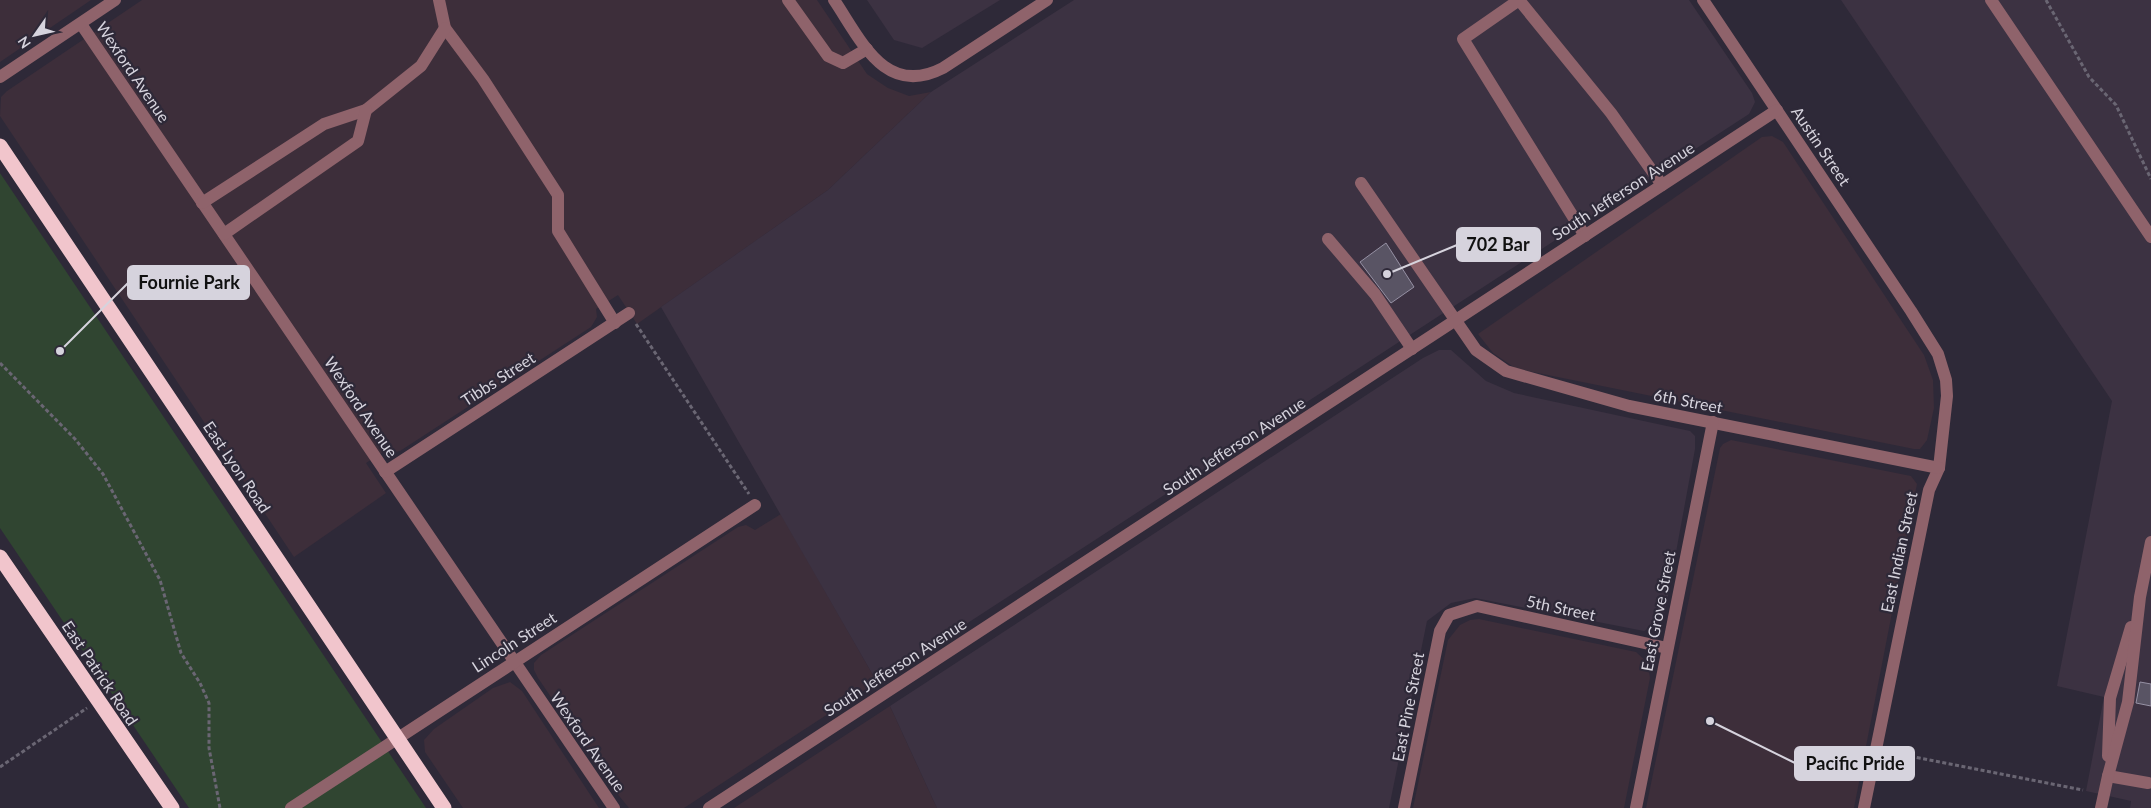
<svg xmlns="http://www.w3.org/2000/svg" width="2151" height="808" font-family="Lato,sans-serif">
<style>
.commercial{fill:#3d2e3a}
.industrial{fill:#3c3242}
.green{fill:#304531}
.building{fill:#595464;stroke:#9691a4}
.lines{fill:none;stroke-linecap:round;stroke-linejoin:round}
.path{stroke:#6a6673;stroke-width:3;stroke-dasharray:4 2.5;stroke-linecap:butt}
.minor{stroke:#8f636b;stroke-width:12}
.highway{stroke:#f1c5cc;stroke-width:15}
.labels{text-anchor:middle;stroke-width:4.5;stroke-linejoin:round;paint-order:stroke}
.street-label{font-size:16px;fill:#d6d3dd;stroke:#2e2938}
.leader{fill:none;stroke:#d6d3dd;stroke-width:2}
.callout-dot{fill:#d6d3dd;stroke:#2e2938;stroke-width:2}
.callout{fill:#d6d3dd;stroke:#d6d3dd;stroke-width:2}
.callout-label{font-size:18px;text-anchor:middle;font-weight:bold;fill:#111}
</style>
<rect width="100%" height="100%" fill="#2e2938"/>
<g class="commercial">
<path d="M0,0H91L0,62Z"/>
<path d="M142,0H817L867,74L888,88L909,96L931,92L828,190L637,324L618,295L596,309L597,317L591,327L400,451L392,453L385,451L366,463L386,493L294,557L0,116L1,97L7,91Z"/>
<path d="M1772,136L1783,142L1924,355L1933,380L1934,408L1927,440L1920,449H1914L1528,371L1515,368L1493,353L1478,334L1762,137Z"/>
<path d="M1731,440L1911,476L1917,484L1854,808H1646L1720,448L1723,444Z"/>
<path d="M781,514L877,682L684,808H629L615,791L538,678L534,670V663L541,655L738,527L746,525L755,530Z"/>
<path d="M1479,619L1636,652L1648,663L1650,678L1624,808H1413L1448,640L1460,625L1470,620Z"/>
<path d="M510,682L522,691L599,808H463L425,752L424,740L434,729L493,688Z"/>
<path d="M890,706L937,808H734Z"/>
</g>
<g class="industrial">
<path d="M867,0H1000L922,48L894,40Z"/>
<path d="M1074,0H1689L1752,93L1755,102L1749,114L877,682L661,307L828,190L931,92Z"/>
<path d="M1841,0H2151V808H2130L2131,801L2086,791L2104,697L2057,686L2112,401Z"/>
<path d="M1439,350H1451L1486,381L1514,393L1690,431L1695,436V449L1665,612L1657,624L1644,631L1475,598L1451,603L1427,621L1389,808H937L890,706L1423,358Z"/>
</g>
<path class="green" d="M0,173L426,808H189L0,528Z"/>
<g class="building">
<path d="M1386,243L1414,287L1391,303L1360,262Z"/>
<path d="M2140,682L2151,684V706L2136,703Z"/>
</g>
<g class="lines">
<g class="path">
<path d="M2046,0L2089,77L2116,105L2151,179"/>
<path d="M636,324L749,494"/>
<path d="M0,363L75,439L103,474L160,580L181,653L200,683L209,703V748L220,808"/>
<path d="M1904,755L2083,790"/>
<path d="M0,767L87,708"/>
</g>
<g class="minor">
<path d="M439,0L445,28L483,79L558,195V231L615,323"/>
<path d="M788,0L828,56L843,63L867,49"/>
<path d="M834,0C861,40 885,98 943,68L1047,0"/>
<path d="M1703,0L1911,311L1938,354L1946,380L1947,396L1939,468L1929,490L1864,808"/>
<path d="M1991,0L2151,237"/>
<path d="M81,24L614,808"/>
<path d="M0,77L115,0"/>
<path d="M1361,183L1476,350L1506,371L1629,406L1939,468"/>
<path d="M202,203L324,124L366,110L421,66L445,28"/>
<path d="M224,234L358,141L366,110"/>
<path d="M1585,236L1463,39L1519,0L1611,113L1662,185"/>
<path d="M1328,239L1375,294L1412,349"/>
<path d="M385,472L629,313"/>
<path d="M2108,756L2110,698L2131,627"/>
<path d="M2108,776L2148,783"/>
<path d="M291,808L755,505"/>
<path d="M709,808L1777,110"/>
<path d="M1404,808L1440,631L1449,615L1477,606L1667,648"/>
<path d="M1636,808L1713,422"/>
<path d="M2101,808L2108,776L2128,702L2140,597L2151,542"/>
</g>
<g class="highway">
<path d="M0,146L444,808"/>
<path d="M0,557L172,808"/>
</g>
</g>
<g class="labels">
<g class="street-label">
<text transform="translate(133 72) rotate(56)" y="6">Wexford Avenue</text>
<text transform="translate(1821 146) rotate(56)" y="6">Austin Street</text>
<text transform="translate(1623 191) rotate(-33)" y="6">South Jefferson Avenue</text>
<text transform="translate(498 379) rotate(-33)" y="6">Tibbs Street</text>
<text transform="translate(1688 401) rotate(11)" y="6">6th Street</text>
<text transform="translate(361 407) rotate(56)" y="6">Wexford Avenue</text>
<text transform="translate(1234 446) rotate(-33)" y="6">South Jefferson Avenue</text>
<text transform="translate(237 467) rotate(56)" y="6">East Lyon Road</text>
<text transform="translate(1899 552) rotate(-78)" y="6">East Indian Street</text>
<text transform="translate(1561 608) rotate(12)" y="6">5th Street</text>
<text transform="translate(1658 611) rotate(-79)" y="6">East Grove Street</text>
<text transform="translate(514 642) rotate(-33)" y="6">Lincoln Street</text>
<text transform="translate(895 667) rotate(-33)" y="6">South Jefferson Avenue</text>
<text transform="translate(100 673) rotate(56)" y="6">East Patrick Road</text>
<text transform="translate(1408 707) rotate(-79)" y="6">East Pine Street</text>
<text transform="translate(588 742) rotate(55)" y="6">Wexford Avenue</text>
</g>
</g>
<path class="leader" d="M1387 274L1457 245M60 351L128 283M1710 721L1795 763"/>
<g class="callout-dot">
<circle cx="1387" cy="274" r="5"/>
<circle cx="60" cy="351" r="5"/>
<circle cx="1710" cy="721" r="5"/>
</g>
<g class="callout">
<rect x="1457" y="228" width="83" height="33" rx="5"/>
<rect x="128" y="266" width="121" height="33" rx="5"/>
<rect x="1795" y="747" width="119" height="33" rx="5"/>
</g>
<g class="callout-label">
<text x="1498" y="251">702 Bar</text>
<text x="189" y="289">Fournie Park</text>
<text x="1855" y="770">Pacific Pride</text>
</g>
<g transform="translate(35 35) rotate(236)" stroke="#2e2938" stroke-width="4" paint-order="stroke">
<path d="M0-4L9 19L0 12L-9 19Z" fill="#d6d3dd"/>
<text y="-8" font-size="14" font-weight="bold" text-anchor="middle" fill="#d6d3dd">N</text>
</g>
</svg>
